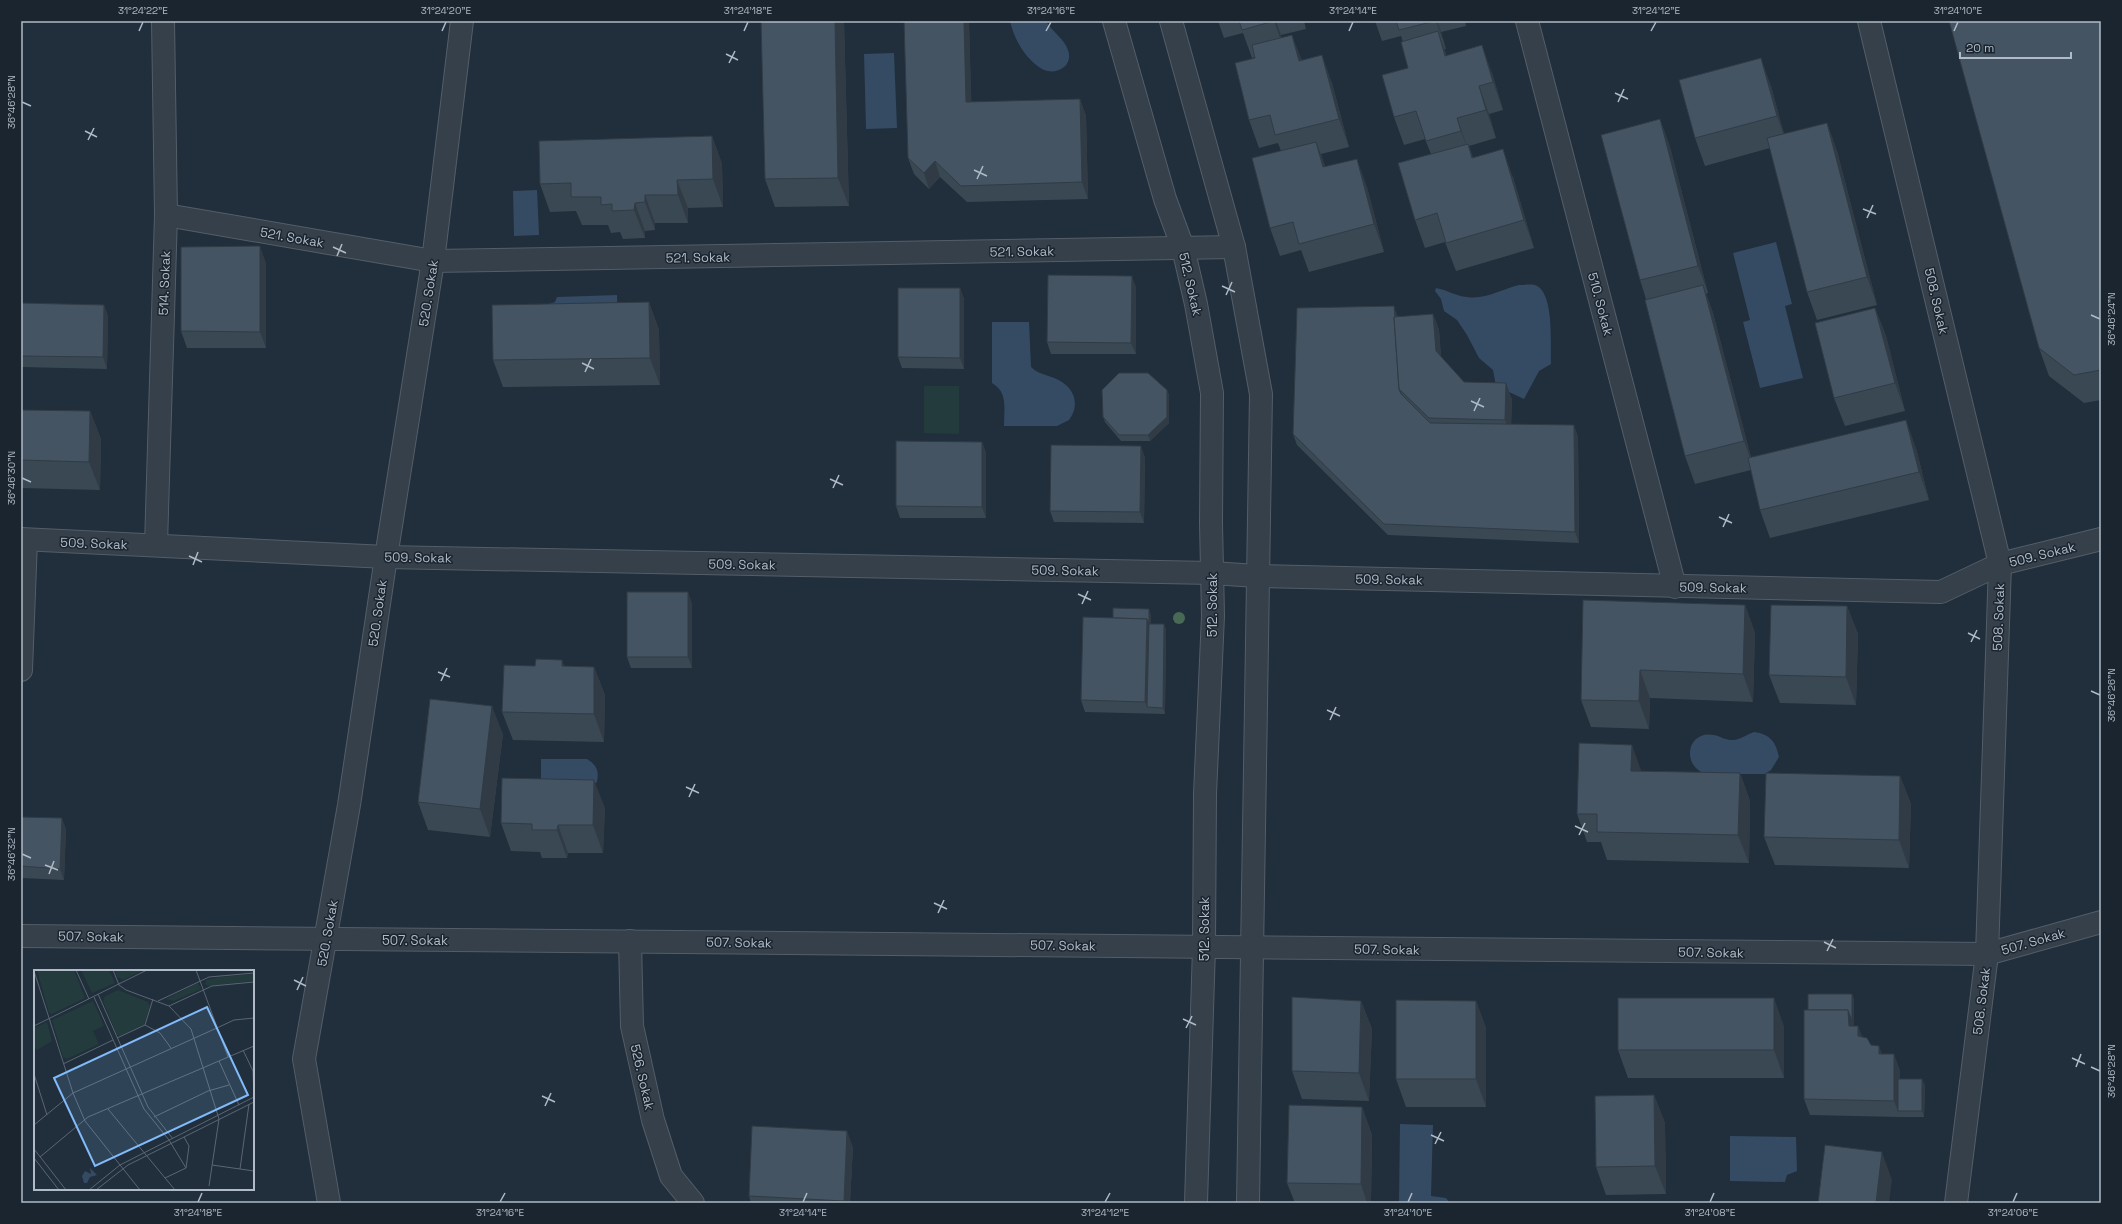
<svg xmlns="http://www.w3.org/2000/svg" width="2122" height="1224" font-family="'Space Grotesk',sans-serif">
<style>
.green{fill:#233b3c}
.water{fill:#344b63}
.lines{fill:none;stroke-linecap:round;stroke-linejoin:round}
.minor-casing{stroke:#535e69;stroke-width:24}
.minor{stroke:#35404b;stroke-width:22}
.tree{fill:#476956}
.wall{fill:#3a4854}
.shaded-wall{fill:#303b45}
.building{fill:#445462;stroke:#303b45}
.ticks{fill:none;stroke:#b0bbc7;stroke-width:1.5}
.labels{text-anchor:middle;stroke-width:3;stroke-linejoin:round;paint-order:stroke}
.street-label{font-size:13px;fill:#b0bbc7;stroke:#1a2530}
.inset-road{fill:none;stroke:#5a6673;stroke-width:1}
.view{fill:#81bbfb;fill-opacity:0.15;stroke:#81bbfb;stroke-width:2}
.inset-edge{fill:none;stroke:#b0bbc7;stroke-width:2}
.neatline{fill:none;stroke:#b0bbc7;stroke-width:1.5}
.ticks-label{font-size:10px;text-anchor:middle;fill:#b0bbc7}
</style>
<rect width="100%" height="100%" fill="#212e3b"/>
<path class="green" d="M924,386H959V434L924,433Z"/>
<g class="water">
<path d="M1010,21H1046C1052,32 1064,38 1068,50C1074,67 1055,76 1042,69C1025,59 1014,39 1010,21Z"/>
<path d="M894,53L897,128L866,129L864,54Z"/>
<path d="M537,190L539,235L514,236L513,191Z"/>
<path d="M1776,242L1792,304L1785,306L1803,378L1760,388L1743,322L1750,320L1733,253Z"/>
<path d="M1519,285C1524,285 1530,284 1535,285C1555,292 1550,346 1551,364L1539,371L1524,399L1496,386L1493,370L1479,358L1467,335L1457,320L1444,311L1441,299L1435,291L1436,288C1447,290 1456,296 1467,297C1485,300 1502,289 1519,285Z"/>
<path d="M617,295L618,321L549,304L555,302L557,297Z"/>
<path d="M992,322H1029L1031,367C1040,376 1052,375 1062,382C1076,391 1079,407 1069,420L1057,426H1004C1004,409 1008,392 992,383Z"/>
<path d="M1754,732C1770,734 1776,742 1779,757L1771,770L1765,774H1705C1697,770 1691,765 1690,755C1689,742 1699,732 1714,735C1720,736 1725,740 1731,740C1739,741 1747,734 1754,732Z"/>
<path d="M541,759H587C597,765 599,771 597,782L591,787L541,788Z"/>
<path d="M1400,1124L1433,1125L1431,1196L1446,1198L1450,1203H1399Z"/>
<path d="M1730,1136L1796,1137L1797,1171L1787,1175L1785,1182L1730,1181Z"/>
</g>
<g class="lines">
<g class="minor-casing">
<g id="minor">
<path d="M1114,21L1165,199L1183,248L1196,304L1212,393L1211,523L1213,616L1205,794L1204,947L1196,1203"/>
<path d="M1171,21L1234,247L1261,394L1248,1203"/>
<path d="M1527,21L1675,587"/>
<path d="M1869,21L2000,564L1987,954L1956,1203"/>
<path d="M166,215L433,261L1234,247"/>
<path d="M21,539L386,557L1212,573L1257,576L1941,592L2000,564L2101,539"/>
<path d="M156,545L166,215L163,21"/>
<path d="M21,670L26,540"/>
<path d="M21,936L1987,954L2101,922"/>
<path d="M630,941L632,1026L653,1120L671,1176L693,1203"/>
<path d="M329,1203L304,1059L349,805L386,557L433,261L462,21"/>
</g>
</g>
<use href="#minor" class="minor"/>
</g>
<circle class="tree" cx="1179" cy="618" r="6"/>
<g class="wall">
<path d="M761,21H844L849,206L775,207L765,179Z"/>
<path d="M969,21L971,102L1080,99L1086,116L1088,199L967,202L940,177L929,189L914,174L908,158Z"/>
<path d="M1218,21H1304L1306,29L1281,35V37L1302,60L1332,83L1349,147L1321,154L1325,167L1367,187L1384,252L1309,272L1301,250L1280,256L1270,228L1281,151L1278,143L1259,148L1249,120L1255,57L1252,58L1243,33L1224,38Z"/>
<path d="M1375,21H1465L1466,26L1441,32L1446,49H1444L1446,55L1492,73L1503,110L1489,114L1496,138L1469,146L1473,158L1513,177L1534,248L1456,271L1445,242L1425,248L1415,220L1431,154L1425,139L1404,145L1394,117L1408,68L1403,42L1401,36L1382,41Z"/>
<path d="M2101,21V400L2084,403L2049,376L2039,348Z"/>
<path d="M1771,86L1784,134L1827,123L1837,151L1877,305L1817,320L1807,292L1770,148L1705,166L1695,138Z"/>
<path d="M1660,119L1670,147L1708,293L1706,294L1713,313L1751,457L1916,448L1929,500L1770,538L1760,510L1751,470L1695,484L1685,456L1646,299L1640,280Z"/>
<path d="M712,136L722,164L723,207L688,208V223H655V230L645,231V238L623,239L620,232L611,233L608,225H582L576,211L550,212L540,184Z"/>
<path d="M266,263V348H187L181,331Z"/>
<path d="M1136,287V354H1051L1047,342Z"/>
<path d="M960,288L964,299V369L902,368L898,357Z"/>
<path d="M649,302L659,330L660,385L503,387L493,360Z"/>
<path d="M21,303L104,305L108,316L107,369L21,367Z"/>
<path d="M1875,308L1886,336L1905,411L1845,426L1834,398Z"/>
<path d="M1433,314L1439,330L1441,357L1464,382L1512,399L1511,424L1578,436L1579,543L1388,535L1297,445L1293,434L1398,317Z"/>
<path d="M1167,390L1169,395V423L1150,441H1121L1105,422L1103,417Z"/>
<path d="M21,410L90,411L101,439L100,490L21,488Z"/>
<path d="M982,442L986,453V518H900L896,506Z"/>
<path d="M1145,457L1144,523L1054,522L1050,511Z"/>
<path d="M692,603V668H631L627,657Z"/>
<path d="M1745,605L1755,633L1753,702L1650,698L1649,729L1591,727L1581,700Z"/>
<path d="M1847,606L1858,634L1856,705L1780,703L1769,675Z"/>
<path d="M1151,615V624H1164L1166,630L1165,714L1085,712L1081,700L1113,618Z"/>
<path d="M562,660L564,666L594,667L605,695L604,742L513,740L502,712L535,666Z"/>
<path d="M503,734L490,837L428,830L418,802Z"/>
<path d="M1641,771L1740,773L1750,801L1749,863L1607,860L1601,842H1587L1577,814Z"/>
<path d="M1900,776L1911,804L1909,868L1775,865L1764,837Z"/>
<path d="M605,808L603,853H568L567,858H542L540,852L511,851L501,823Z"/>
<path d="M21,817L66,829L64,880L22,878L21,876Z"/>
<path d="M1852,994L1854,1000V1026H1858L1862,1037L1871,1045L1882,1054L1900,1070V1079L1925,1085L1924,1117H1900L1810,1115L1804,1099L1808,1010Z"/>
<path d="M1361,1001L1372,1029L1369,1101L1302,1099L1292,1071Z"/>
<path d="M1476,1001L1486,1028V1107H1406L1396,1079Z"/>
<path d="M1784,1026V1078H1628L1618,1050Z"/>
<path d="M1654,1095L1665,1123L1666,1194L1606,1195L1596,1167Z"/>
<path d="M1362,1107L1372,1135L1371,1203H1295L1287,1183Z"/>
<path d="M853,1147L850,1203H751L749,1196Z"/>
</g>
<g class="shaded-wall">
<path d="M835,21H844L849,206L838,178Z"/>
<path d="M964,21H969L972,118L966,102Z"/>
<path d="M1274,21H1276L1281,35L1284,49Z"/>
<path d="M1436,21H1437L1441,32L1446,49Z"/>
<path d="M1438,31L1448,59L1445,56Z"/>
<path d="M1292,35L1303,63L1299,61Z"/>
<path d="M1482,45L1492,73L1503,110L1493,82Z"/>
<path d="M1322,55L1332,83L1349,147L1339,119Z"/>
<path d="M1761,58L1771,86L1787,144L1777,116Z"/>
<path d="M1479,86L1489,114L1496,138L1486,110Z"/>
<path d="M1080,99L1086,116L1088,199L1082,182Z"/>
<path d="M1457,118L1467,146L1471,158L1461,131Z"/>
<path d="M1660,119L1670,147L1708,293L1698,266Z"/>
<path d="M1827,123L1837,151L1877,305L1867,277Z"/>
<path d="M712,136L722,164L723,207L713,179Z"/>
<path d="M1316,142L1327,170L1323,167Z"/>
<path d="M1503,149L1513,177L1534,248L1524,220Z"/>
<path d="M1357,159L1367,187L1384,252L1374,224Z"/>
<path d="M935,161L940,177L929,189L924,173Z"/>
<path d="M677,180L688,208V223L678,195Z"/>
<path d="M645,195L655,223V230L645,202Z"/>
<path d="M635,203L645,231V238L634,210Z"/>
<path d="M260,246L266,263V348L260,332Z"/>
<path d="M1132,276L1136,287V354L1131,343Z"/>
<path d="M1703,285L1713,313L1754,469L1744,441Z"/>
<path d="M960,288L964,299V369L960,358Z"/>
<path d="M649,302L659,330L660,385L650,358Z"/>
<path d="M104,305L108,316L107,369L103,357Z"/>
<path d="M1394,306L1398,317L1401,390Z"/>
<path d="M1875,308L1886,336L1905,411L1895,383Z"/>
<path d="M1433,314L1439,330L1442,368L1436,351Z"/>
<path d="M1506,383L1512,399L1511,436L1505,420Z"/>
<path d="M1167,390L1169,395V423L1150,441L1148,435Z"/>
<path d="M90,411L101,439L100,490L89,462Z"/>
<path d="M1906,420L1916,448L1929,500L1919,472Z"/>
<path d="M1574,425L1578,436L1579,543L1575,532Z"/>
<path d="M982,442L986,453V518L982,507Z"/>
<path d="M1141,446L1145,457L1144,523L1140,512Z"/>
<path d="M688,592L692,603V668L688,657Z"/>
<path d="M1745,605L1755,633L1753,702L1743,674Z"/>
<path d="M1847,606L1858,634L1856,705L1846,677Z"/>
<path d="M1149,609L1151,615V630L1149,624Z"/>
<path d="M1147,619L1151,630L1147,707L1145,702Z"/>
<path d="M1164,624L1166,630L1165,714L1163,708Z"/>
<path d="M562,660L572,687L562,666Z"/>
<path d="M594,667L605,695L604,742L594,714Z"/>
<path d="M1640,670L1650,698L1649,729L1639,701Z"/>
<path d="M492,706L503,734L490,837L480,809Z"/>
<path d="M1632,745L1642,773L1631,771Z"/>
<path d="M1740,773L1750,801L1749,863L1738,835Z"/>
<path d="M1900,776L1911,804L1909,868L1899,840Z"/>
<path d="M594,780L605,808L603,853L593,825Z"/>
<path d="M62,818L66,829L64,880L60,869Z"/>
<path d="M558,825L568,853L567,858L557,830Z"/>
<path d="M1852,994L1854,1000V1026H1849L1848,1010Z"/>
<path d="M1774,998L1784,1026V1078L1774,1050Z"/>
<path d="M1361,1001L1372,1029L1369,1101L1359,1073Z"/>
<path d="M1476,1001L1486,1028V1107L1476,1079Z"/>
<path d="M1858,1026L1864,1042L1858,1036Z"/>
<path d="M1879,1046L1885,1062L1879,1054Z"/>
<path d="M1894,1054L1900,1070V1111H1898L1894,1101Z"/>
<path d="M1922,1079L1925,1085L1924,1117L1922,1111Z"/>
<path d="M1654,1095L1665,1123L1666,1194L1655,1166Z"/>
<path d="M1362,1107L1372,1135L1371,1203H1367L1361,1184Z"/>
<path d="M847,1131L853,1147L850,1203H845L844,1201Z"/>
<path d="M1882,1152L1892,1180L1889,1203H1876Z"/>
</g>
<g class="building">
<path d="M761,21H835L838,178L765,179Z"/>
<path d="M904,21H964L966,102L1080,99L1082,182L961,186L935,161L924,173L908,158Z"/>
<path d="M1239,21H1274L1242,30Z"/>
<path d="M1396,21H1435L1399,30Z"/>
<path d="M1949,21H2101V370L2074,375L2039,348Z"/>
<path d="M1438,31L1445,56L1482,45L1493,82L1479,86L1486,110L1457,118L1461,131L1426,141L1416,111L1394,117L1382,75L1408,68L1401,42Z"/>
<path d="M1292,35L1299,61L1322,55L1339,119L1275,135L1270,115L1249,120L1235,63L1255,58L1252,45Z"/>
<path d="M1761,58L1777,116L1695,138L1679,80Z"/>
<path d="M1660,119L1698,266L1640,280L1601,135Z"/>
<path d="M1827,123L1867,277L1807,292L1767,138Z"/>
<path d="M712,136L713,179L677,180L678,195H645V202L635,203L634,210L612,211V204L601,205V197H571V183L540,184L539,141Z"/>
<path d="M1316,142L1323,167L1357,159L1374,224L1299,244L1293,222L1270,228L1252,158Z"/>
<path d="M1468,144L1472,158L1503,149L1524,220L1446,243L1437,213L1415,220L1398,163Z"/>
<path d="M260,246V332L181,331V247Z"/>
<path d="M1048,275L1132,276L1131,343L1047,342Z"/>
<path d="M1703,285L1744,441L1685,456L1645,300Z"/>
<path d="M898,288H960V358L898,357Z"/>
<path d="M649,302L650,358L493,360L492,305Z"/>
<path d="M21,303L104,305L103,357L21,356Z"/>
<path d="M1394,306L1395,317H1394L1399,389L1401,394L1430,423L1574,425L1575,532L1384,524L1293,434L1297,308Z"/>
<path d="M1875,308L1895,383L1834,398L1815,323Z"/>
<path d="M1433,314L1436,351L1464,382L1506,383L1505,420L1429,418L1399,389L1394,317Z"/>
<path d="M1119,373H1148L1167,390V417L1148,435H1119L1103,417L1102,390Z"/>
<path d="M21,410L90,411L89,462L21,460Z"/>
<path d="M1906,420L1919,472L1760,510L1748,458Z"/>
<path d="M896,441L982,442V507L896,506Z"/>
<path d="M1051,445L1141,446L1140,512L1050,511Z"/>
<rect x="627" y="592" width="61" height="65"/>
<path d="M1583,600L1745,605L1743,674L1640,670L1639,701L1581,700Z"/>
<path d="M1771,605L1847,606L1846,677L1769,675Z"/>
<path d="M1113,608L1149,609V624H1164L1163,708L1147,707L1149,624L1147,619L1113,618Z"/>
<path d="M1083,617L1147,619L1145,702L1081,700Z"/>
<path d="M536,659L562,660V666L594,667V714L502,712L504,665L535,666Z"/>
<path d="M430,699L492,706L480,809L418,802Z"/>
<path d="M1579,743L1632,745L1631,771L1740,773L1738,835L1597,832V814H1577Z"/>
<path d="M1766,773L1900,776L1899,840L1764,837Z"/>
<path d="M502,778L594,780L593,825H558L557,830H532V824L501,823Z"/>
<path d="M21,817L62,818L60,869L21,866Z"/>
<path d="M1808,994H1852V1021L1848,1010H1808Z"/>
<path d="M1292,997L1361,1001L1359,1073L1292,1071Z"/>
<rect x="1618" y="998" width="156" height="52"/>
<path d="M1396,1000L1476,1001V1079H1396Z"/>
<path d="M1804,1010H1848L1849,1026H1858V1036L1867,1038L1871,1045L1879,1046V1054H1894V1101L1804,1099Z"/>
<rect x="1898" y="1079" width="24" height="32"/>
<path d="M1654,1095L1655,1166L1596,1167L1595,1096Z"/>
<path d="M1289,1105L1362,1107L1361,1184L1287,1183Z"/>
<path d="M752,1126L847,1131L844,1201L749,1196Z"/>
<path d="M1825,1145L1882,1152L1876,1203H1818Z"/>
</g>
<path class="ticks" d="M139,31L143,22M442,31L446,22M744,31L748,22M1046,31L1051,22M1349,31L1353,22M1651,31L1656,22M1954,31L1958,22M726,54L738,60M729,63L735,51M1615,93L1628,99M22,102L31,106M1618,102L1624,89M85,131L97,137M88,140L94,128M974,170L987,176M977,179L983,166M1863,209L1876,214M1867,218L1873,205M333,247L346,253M337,256L342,244M1222,286L1235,292M1226,295L1232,282M2091,315L2100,319M582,363L594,369M585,372L591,359M1471,401L1484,407M1474,411L1480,398M22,478L31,482M830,479L843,485M833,488L839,475M1719,517L1732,523M1723,527L1729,514M189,556L202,562M193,565L198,552M1078,594L1091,600M1082,604L1088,591M1968,633L1980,639M1971,642L1977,630M438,672L450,677M441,681L447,668M2091,691L2100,695M1327,710L1340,716M1330,720L1336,707M686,787L699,793M689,797L695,784M1575,826L1588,832M1579,835L1585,823M22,854L31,858M45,865L58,870M49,874L54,861M934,903L947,909M938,913L944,900M1824,942L1836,948M1827,951L1833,939M294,980L306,986M297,990L303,977M1183,1019L1196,1025M1186,1028L1192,1016M2072,1058L2085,1064M2076,1067L2081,1054M2091,1067L2100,1071M542,1096L555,1102M545,1106L551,1093M1431,1135L1444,1141M1435,1144L1441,1132M198,1202L202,1193M500,1202L505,1193M803,1202L807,1193M1105,1202L1110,1193M1408,1202L1412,1193M1710,1202L1714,1193M2013,1202L2017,1193"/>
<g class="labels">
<g class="street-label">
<text transform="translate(292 237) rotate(10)" y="5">521. Sokak</text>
<text transform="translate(1022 251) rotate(-1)" y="5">521. Sokak</text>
<text transform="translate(698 257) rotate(-1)" y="5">521. Sokak</text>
<text transform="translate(164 283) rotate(-88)" y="5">514. Sokak</text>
<text transform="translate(1191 284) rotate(77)" y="5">512. Sokak</text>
<text transform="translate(428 293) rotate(-81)" y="5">520. Sokak</text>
<text transform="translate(1937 301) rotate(77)" y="5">508. Sokak</text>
<text transform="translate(1601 304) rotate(75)" y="5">510. Sokak</text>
<text transform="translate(94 543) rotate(2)" y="5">509. Sokak</text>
<text transform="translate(2042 554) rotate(-14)" y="5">509. Sokak</text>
<text transform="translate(418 557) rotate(1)" y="5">509. Sokak</text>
<text transform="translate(742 564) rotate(1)" y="5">509. Sokak</text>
<text transform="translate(1065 570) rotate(1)" y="5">509. Sokak</text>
<text transform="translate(1389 579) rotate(1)" y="5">509. Sokak</text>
<text transform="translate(1713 587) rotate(1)" y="5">509. Sokak</text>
<text transform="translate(1212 605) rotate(-90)" y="5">512. Sokak</text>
<text transform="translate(377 613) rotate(-82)" y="5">520. Sokak</text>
<text transform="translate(1998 617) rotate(-88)" y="5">508. Sokak</text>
<text transform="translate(1204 929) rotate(-90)" y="5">512. Sokak</text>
<text transform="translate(327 933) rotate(-80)" y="5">520. Sokak</text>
<text transform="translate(91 936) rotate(1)" y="5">507. Sokak</text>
<text x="415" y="945">507. Sokak</text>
<text transform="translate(2033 941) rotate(-16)" y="5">507. Sokak</text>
<text transform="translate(739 942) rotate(1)" y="5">507. Sokak</text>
<text transform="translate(1063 945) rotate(1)" y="5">507. Sokak</text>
<text transform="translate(1387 949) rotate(1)" y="5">507. Sokak</text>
<text transform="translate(1711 952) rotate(1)" y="5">507. Sokak</text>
<text transform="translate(1981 1001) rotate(-83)" y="5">508. Sokak</text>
<text transform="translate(643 1077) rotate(77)" y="5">526. Sokak</text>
</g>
</g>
<g transform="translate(34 970)">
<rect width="220" height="220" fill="#212e3b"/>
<path d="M3,0H40L51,28L18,44L15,43ZM47,0H75L81,13L58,23ZM81,0H109L89,10L83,7ZM220,4V11L174,16L171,14L172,10L185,7ZM164,13L167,19L140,31L132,29ZM84,20L114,32L116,36L110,55L86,66L83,65L69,31L71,26ZM59,31L70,56L59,61L65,74L33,89L29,87L18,50ZM13,52L18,71L3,80L0,76V58Z" fill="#233b3c"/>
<path d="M56,198L63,205L56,207L53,213H50L48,206L51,201L57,204Z" fill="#344b63"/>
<path class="inset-road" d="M42,0L55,29M79,0L85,15L92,20L135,36L157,59L185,149L175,216M162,0L194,87M0,1L39,123L51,151L106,220M64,24L114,137L139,169M60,27L110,139L135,170L152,198M124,31L175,7L220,3M135,36L178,16L220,12M111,55L126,63L137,78M0,56L113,0M83,68L111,55L119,29M209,80L219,101L220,128M185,91L205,135M29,94L79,70M0,104L13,145M74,139L141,220M120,147L174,121L195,115M0,155L39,123L185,57L200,50L220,48M0,179L32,220M6,187L54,147L220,76M0,188L25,220M178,195L220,201M206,199L215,134M131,208L152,198L155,176L150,167M55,220L86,195L220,127M62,220L94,195L220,132"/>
<path class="view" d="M173,37L214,125L61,196L20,108Z"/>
<rect width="220" height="220" class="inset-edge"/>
</g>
<rect width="2122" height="1224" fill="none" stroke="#1a2530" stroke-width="44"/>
<path d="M1960 52v6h111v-6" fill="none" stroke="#b0bbc7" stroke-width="2"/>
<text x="1966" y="52" font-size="12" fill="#b0bbc7" stroke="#1a2530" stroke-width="3" paint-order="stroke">20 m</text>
<rect x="22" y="22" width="2078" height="1180" class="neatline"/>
<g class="ticks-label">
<text x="143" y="14">31°24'22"E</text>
<text x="446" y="14">31°24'20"E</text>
<text x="748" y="14">31°24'18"E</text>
<text x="1051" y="14">31°24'16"E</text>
<text x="1353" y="14">31°24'14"E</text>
<text x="1656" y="14">31°24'12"E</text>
<text x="1958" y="14">31°24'10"E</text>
<text transform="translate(11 102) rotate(-90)" y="4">36°46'28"N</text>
<text transform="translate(2111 319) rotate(-90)" y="4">36°46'24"N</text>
<text transform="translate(11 478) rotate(-90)" y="4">36°46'30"N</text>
<text transform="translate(2111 695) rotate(-90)" y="4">36°46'26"N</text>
<text transform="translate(11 854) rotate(-90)" y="4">36°46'32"N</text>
<text transform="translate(2111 1071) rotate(-90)" y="4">36°46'28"N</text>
<text x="198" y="1216">31°24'18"E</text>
<text x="500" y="1216">31°24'16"E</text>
<text x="803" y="1216">31°24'14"E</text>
<text x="1105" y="1216">31°24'12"E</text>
<text x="1408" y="1216">31°24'10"E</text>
<text x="1710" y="1216">31°24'08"E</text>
<text x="2013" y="1216">31°24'06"E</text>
</g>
</svg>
